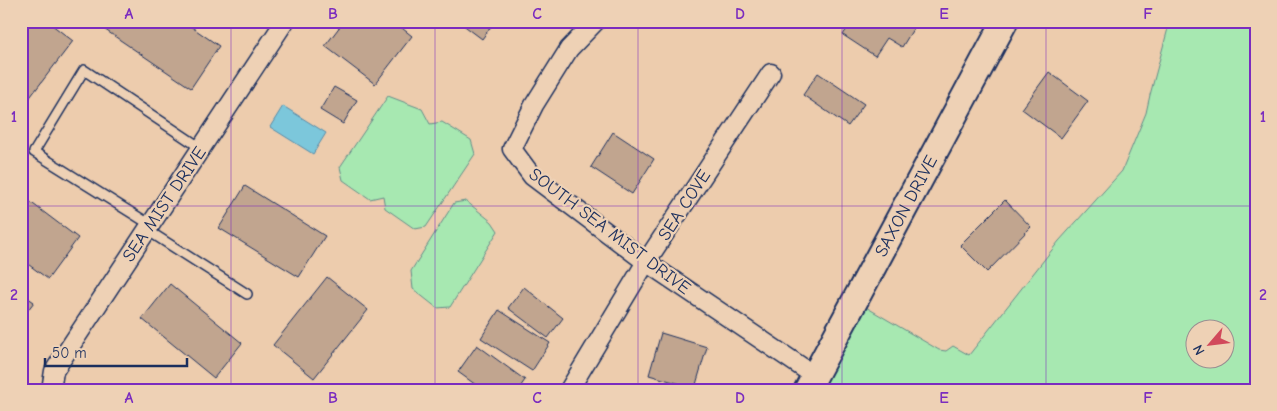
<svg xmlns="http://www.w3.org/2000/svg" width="1277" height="411" font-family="'Comic Neue',sans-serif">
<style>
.green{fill:#a7e8b1;stroke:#618c88;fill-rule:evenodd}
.water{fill:#7bc7db;stroke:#558aa9}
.building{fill:#c1a58f;stroke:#1b2f5e}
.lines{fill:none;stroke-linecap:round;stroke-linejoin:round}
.lane-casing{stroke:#1b2f5e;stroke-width:12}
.street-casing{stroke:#1b2f5e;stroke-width:21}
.secondary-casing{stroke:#1b2f5e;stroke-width:29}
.lane{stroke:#eed1b5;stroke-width:9}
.street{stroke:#eed1b5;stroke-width:18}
.secondary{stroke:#eed1b5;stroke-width:25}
.grid{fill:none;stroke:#7b2cbf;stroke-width:1;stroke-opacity:0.55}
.labels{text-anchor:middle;stroke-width:4.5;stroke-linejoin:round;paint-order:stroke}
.street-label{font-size:18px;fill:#1b2f5e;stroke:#eed1b5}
.neatline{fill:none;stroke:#7b2cbf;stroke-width:2}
.grid-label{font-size:16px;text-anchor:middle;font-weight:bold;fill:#7b2cbf}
</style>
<rect width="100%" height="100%" fill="#edccad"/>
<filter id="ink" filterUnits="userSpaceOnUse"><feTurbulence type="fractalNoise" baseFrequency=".02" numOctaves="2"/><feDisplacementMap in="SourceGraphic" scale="10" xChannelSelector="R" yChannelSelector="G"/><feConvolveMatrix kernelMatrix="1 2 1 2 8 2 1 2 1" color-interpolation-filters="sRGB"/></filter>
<g filter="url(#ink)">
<g class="green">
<path d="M1170,21H1256V390H819L864,306L939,350L946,351L953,346L969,355L1059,241L1122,171L1146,113L1150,95ZM1194,328H1224V358H1194Z"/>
<path d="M388,96L422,109L430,124L442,122L471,140L475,154L426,227L415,229L385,208L383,196L370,199L343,180L340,167Z"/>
<path d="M466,201L492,222L498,231L450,307L437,308L413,289L411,271L454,203Z"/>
</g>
<path class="water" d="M283,106L326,133L313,154L270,127Z"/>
<g class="building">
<path d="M24,21H47L73,41L21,109V25Z"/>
<path d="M92,21H183L219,46L191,88Z"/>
<path d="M344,21H393L412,36L375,84L325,46Z"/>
<path d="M458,21H495L482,39Z"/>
<path d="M852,21H918L902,47L887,38L875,56L843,35Z"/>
<path d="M1049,72L1088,101L1061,138L1022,109Z"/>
<path d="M818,73L864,104L848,126L803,95Z"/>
<path d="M334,87L357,100L343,124L320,110Z"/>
<path d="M613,132L654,159L632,194L591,167Z"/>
<path d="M245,186L325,236L299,277L219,228Z"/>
<path d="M21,195L78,238L48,279L21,259Z"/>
<path d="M1005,200L1031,227L987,272L960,245Z"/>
<path d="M327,277L368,310L314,378L273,345Z"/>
<path d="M170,284L242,343L214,378L142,319Z"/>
<path d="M524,287L563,318L548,338L508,308Z"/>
<path d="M21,293L34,302L21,319Z"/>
<path d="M499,310L550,343L532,371L481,338Z"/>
<path d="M661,333L707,347L695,388L649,375Z"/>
<path d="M477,345L525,380L518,390H483L458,372Z"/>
</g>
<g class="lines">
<g class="lane-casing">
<g id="lane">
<path d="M151,225L34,152L84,70L201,148"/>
<path d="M147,230L247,294"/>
</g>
</g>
<g class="street-casing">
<g id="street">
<path d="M596,21L569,49L534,105L512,149L532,176L646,262L815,376"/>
<path d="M51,390L54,371L285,21"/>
<path d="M569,390L646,262L771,73"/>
</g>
</g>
<g class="secondary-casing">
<g id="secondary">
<path id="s1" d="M807,390L1005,21"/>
</g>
</g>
<use href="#lane" class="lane"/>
<use href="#street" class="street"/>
<use href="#secondary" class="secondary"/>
</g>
</g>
<path class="grid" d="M231,21V390M435,21V390M638,21V390M842,21V390M1046,21V390M21,206H1256"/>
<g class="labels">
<g class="street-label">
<text transform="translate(164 204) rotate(-56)" y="6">SEA MIST DRIVE</text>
<text transform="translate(684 205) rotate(-57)" y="6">SEA COVE</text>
<text dy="6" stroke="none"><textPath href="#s1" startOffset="209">SAXON DRIVE</textPath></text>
<text transform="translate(610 231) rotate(37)" y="6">SOUTH SEA MIST DRIVE</text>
</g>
</g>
<rect width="1277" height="411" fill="none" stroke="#eed1b5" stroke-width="55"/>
<g transform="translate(1210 344) rotate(242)"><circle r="24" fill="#eed1b5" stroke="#9a9092"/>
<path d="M0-4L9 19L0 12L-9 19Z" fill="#d1495b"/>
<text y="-8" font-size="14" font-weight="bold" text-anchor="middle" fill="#1b2f5e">N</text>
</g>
<path d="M45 358v8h142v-8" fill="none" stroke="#1b2f5e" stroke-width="2.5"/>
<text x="52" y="358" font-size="15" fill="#1b2f5e" stroke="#eed1b5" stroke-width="4" paint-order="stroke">50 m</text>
<rect x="28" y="28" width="1222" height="356" class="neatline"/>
<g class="grid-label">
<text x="129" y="19">A</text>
<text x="333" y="19">B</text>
<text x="537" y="19">C</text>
<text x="740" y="19">D</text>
<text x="944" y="19">E</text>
<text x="1148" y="19">F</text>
<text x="14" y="122">1</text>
<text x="1263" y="122">1</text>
<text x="14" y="300">2</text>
<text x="1263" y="300">2</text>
<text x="129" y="403">A</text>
<text x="333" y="403">B</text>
<text x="537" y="403">C</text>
<text x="740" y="403">D</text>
<text x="944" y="403">E</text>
<text x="1148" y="403">F</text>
</g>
</svg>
